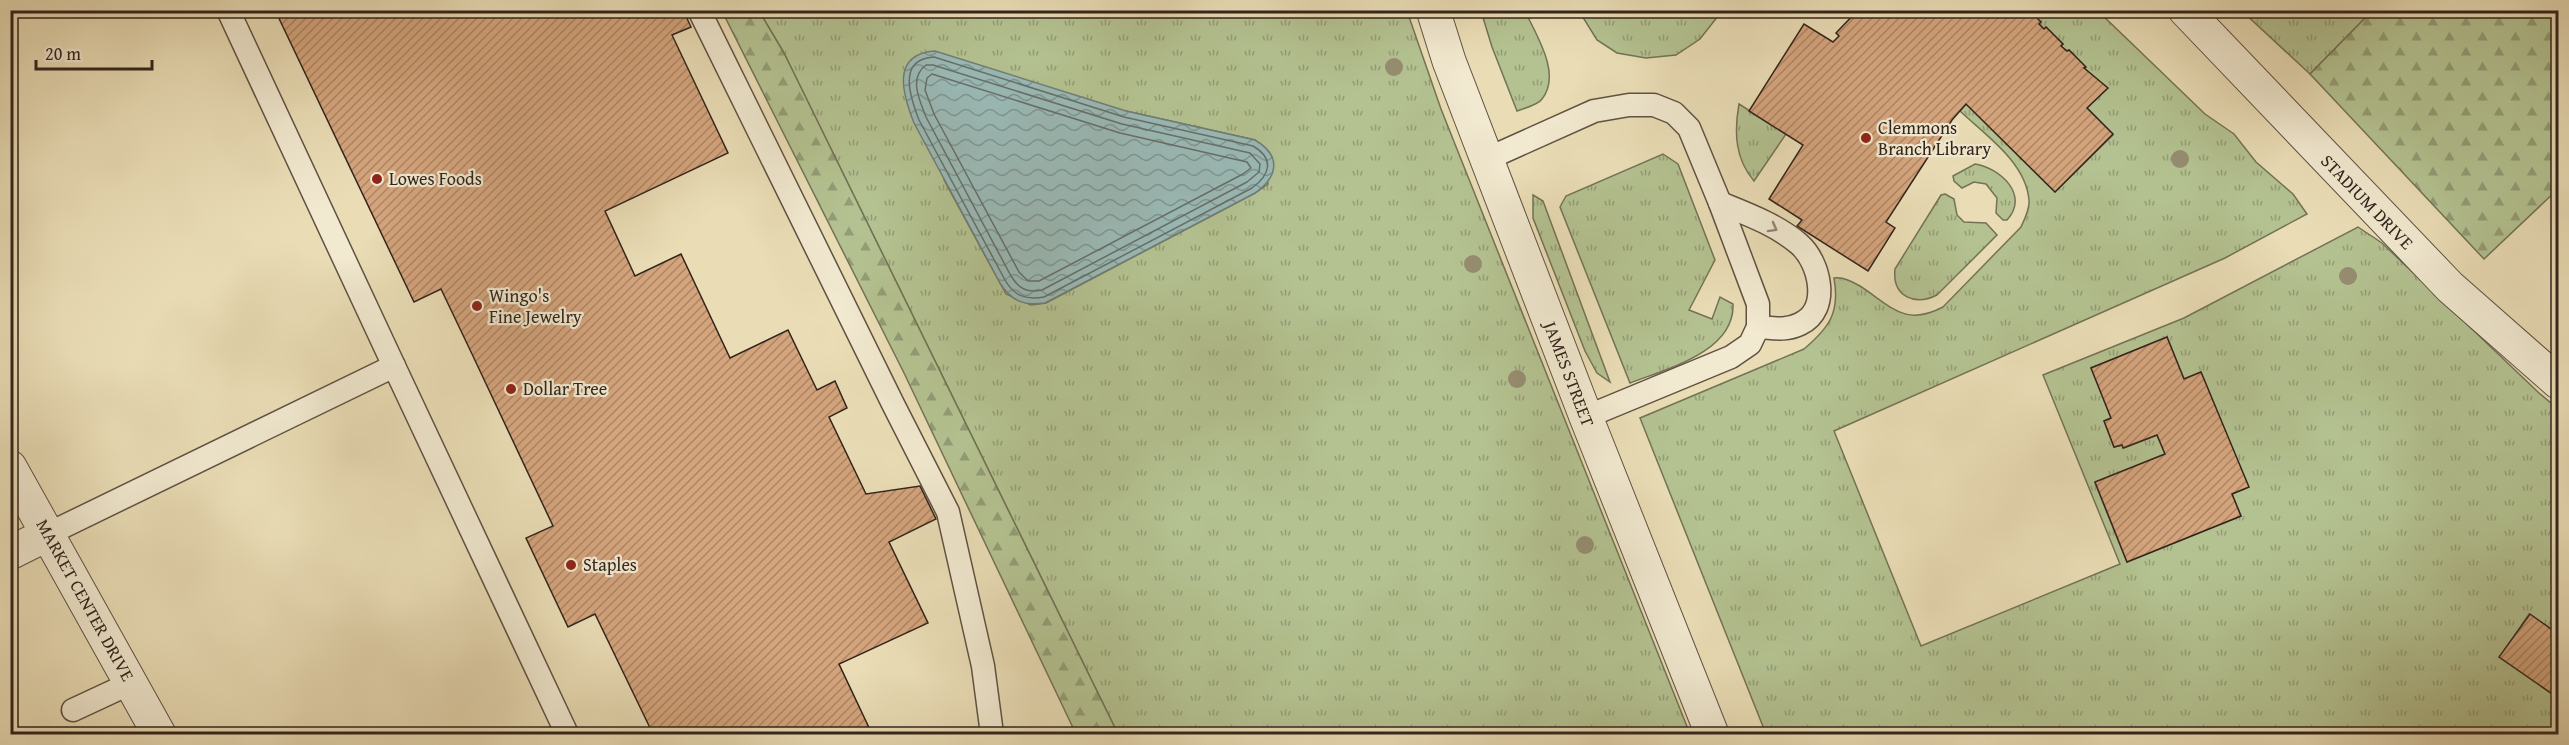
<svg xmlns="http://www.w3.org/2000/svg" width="2569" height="745" font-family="'Gentium Book Plus',serif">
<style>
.grass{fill:url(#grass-tufts);stroke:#737356;stroke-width:1.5;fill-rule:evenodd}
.forest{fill:url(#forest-firs);stroke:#737356;stroke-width:1.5}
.water{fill:url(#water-waves);stroke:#707e79;stroke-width:1.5}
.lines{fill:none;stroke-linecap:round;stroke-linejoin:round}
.shore{stroke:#666f6a;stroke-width:1.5}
.building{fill:url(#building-hatch);stroke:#32241c;stroke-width:1.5}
.service-casing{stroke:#605242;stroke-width:25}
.minor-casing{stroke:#605242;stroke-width:35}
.tertiary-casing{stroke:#605242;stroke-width:35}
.service{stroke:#f1e9d0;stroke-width:22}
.minor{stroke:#f1e9d0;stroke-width:33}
.tertiary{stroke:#f1e9d0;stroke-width:33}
.tree{fill:#968d71}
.oneway{stroke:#928676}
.poi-dot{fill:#8f2418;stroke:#f1e9d0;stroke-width:2}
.labels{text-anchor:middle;stroke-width:4.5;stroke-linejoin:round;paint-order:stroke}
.poi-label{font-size:18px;fill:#32241c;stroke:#f1e9d0;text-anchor:start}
.street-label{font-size:18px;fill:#32241c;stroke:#f1e9d0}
</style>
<defs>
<pattern id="grass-tufts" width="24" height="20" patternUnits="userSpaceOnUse" patternTransform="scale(1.5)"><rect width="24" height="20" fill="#b4c291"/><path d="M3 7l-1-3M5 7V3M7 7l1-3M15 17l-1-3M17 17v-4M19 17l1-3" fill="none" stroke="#939d76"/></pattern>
<pattern id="forest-firs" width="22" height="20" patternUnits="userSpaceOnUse" patternTransform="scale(1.5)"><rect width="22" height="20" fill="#b4c291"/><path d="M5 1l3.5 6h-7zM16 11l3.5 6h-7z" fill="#939d76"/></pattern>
<pattern id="water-waves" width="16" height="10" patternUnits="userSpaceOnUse" patternTransform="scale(1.5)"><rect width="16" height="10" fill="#9abab7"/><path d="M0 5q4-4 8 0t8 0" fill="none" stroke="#7e9794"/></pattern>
<pattern id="building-hatch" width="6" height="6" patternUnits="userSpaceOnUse" patternTransform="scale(1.5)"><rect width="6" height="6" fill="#d4a47c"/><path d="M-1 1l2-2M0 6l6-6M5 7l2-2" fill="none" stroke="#ad8565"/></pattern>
</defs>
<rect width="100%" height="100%" fill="#eaddb6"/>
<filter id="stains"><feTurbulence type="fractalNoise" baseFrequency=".00333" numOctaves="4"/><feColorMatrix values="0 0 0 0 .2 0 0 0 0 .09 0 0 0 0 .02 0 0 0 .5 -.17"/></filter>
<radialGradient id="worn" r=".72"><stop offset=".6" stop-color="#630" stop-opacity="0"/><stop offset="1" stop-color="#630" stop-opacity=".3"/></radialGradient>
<g class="grass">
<path d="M759,11H1407L1441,109L1690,734H1118L784,53ZM1126,111L1255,140L1268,184L1255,193L1046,303L1031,305L1006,294L944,180Z"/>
<path d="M1481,11L1495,12L1525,11C1536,35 1562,74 1542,99C1538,105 1525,108 1517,111L1492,47Z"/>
<path d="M1579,11H1722L1700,39L1676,55L1646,58L1617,53L1597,40Z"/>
<path d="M2029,11H2098L2205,114L2234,134L2256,162L2293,194L2307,214L2225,258L1834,431L1921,646L2120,564L2043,375L2184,318L2358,227L2382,243L2539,393L2558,409V634L2529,614L2500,657L2558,698V734H1766L1640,418L1804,349C1830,327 1840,312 1834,278C1844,277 1851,281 1860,286C1892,307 1905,327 1943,307L2021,227C2025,218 2030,209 2029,200C2026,162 1984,134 1960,111L1966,104L2055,192L2113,135L2087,108L2107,88L2084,68L2085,67L2069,50L2067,51L2061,46L2063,44L2046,27L2044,29L2039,24L2040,22ZM2167,337L2184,379L2201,372L2248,487L2232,494L2241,516L2127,562L2095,483L2165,454L2157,435L2124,448L2122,445L2114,447L2104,421L2111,418L2091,368Z"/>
<path d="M2242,11H2372L2310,74Z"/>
<path d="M1739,104L1786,134L1754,181C1735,159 1734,132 1739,104Z"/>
<path d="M1663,154L1678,164L1715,260L1689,310L1712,319L1720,297L1733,304C1735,352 1666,369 1630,383L1560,207L1566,196Z"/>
<path d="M1975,164C2000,168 2030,195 2007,220H2003L1996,213L1997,198L1986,184L1974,182L1962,188L1954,181L1953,176Z"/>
<path d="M1945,194L1954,199L1957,215L1964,222L1986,223L1997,235L1937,295C1915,306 1892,297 1895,269L1941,195Z"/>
<path d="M1533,195L1543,201L1610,382L1597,373L1585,351L1533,218Z"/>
</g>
<g class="forest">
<path d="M722,11H759L784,53L1118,734H1076L904,373Z"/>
<path d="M2372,11H2558V189L2484,259L2310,74Z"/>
</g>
<path class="water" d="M935,51L1126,111L1255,140C1282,156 1278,177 1255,193L1045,303C1024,306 1011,301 1000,283L914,123C903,95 890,54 935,51Z"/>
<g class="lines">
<g class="shore">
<path d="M934,57L1124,117L1253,146C1275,159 1270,175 1252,188L1044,297C1026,300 1014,296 1005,280L919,120C911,99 896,59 934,57Z"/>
<path d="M926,65H933L1122,124L1250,153L1260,164L1259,172L1247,182L1042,290C1027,293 1019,289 1011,276L926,117C920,101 908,78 926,65Z"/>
<path d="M932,74L1120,133L1247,162L1251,168L1243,174L1039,281H1028L1019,272L934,114L925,90L927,78Z"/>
</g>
</g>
<g class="building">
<path d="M275,10H683L691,27L672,35L728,153L605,211L635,276L681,254L730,358L788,330L817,390L835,381L847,408L829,417L866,494L920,486L936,519L889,542L928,623L839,664L872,734H653L595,614L568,627L526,538L553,526L472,354L441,289L414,302Z"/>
<path d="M1858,10H2029L2041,22L2039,24L2044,29L2046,27L2063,44L2061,46L2067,51L2069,50L2086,67L2084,68L2108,88L2087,108L2113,134L2055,192L1966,104L1952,120L1886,222L1895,228L1868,271L1797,226L1802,220L1769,199L1803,145L1749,111L1804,24L1833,42L1839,36L1836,33Z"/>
<path d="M2167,337L2184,379L2201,372L2249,487L2232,494L2241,516L2127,562L2095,482L2165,454L2157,435L2123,448L2122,445L2114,447L2104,421L2111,418L2091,368Z"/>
<path d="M2530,614L2558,634V698L2499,657Z"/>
</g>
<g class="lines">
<g class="service-casing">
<g id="service">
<path d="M228,10L394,366"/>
<path d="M699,10L893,404L948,512L983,666L992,734"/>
<path d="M1487,159L1594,111L1629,105H1654L1674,113L1689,128L1720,203L1758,304V327L1750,344L1731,357L1586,417"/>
<path d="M1720,203C1747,214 1777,225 1799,244C1820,262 1831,310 1800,324C1786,331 1773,328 1758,327"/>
<path d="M48,534L394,366L567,734"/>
<path d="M73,710L131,683"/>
</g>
</g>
<g class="minor-casing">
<g id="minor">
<path d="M1433,10L1449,61L1586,417L1712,734"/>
<path d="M10,467L159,734"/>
<path d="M10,553L48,534"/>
</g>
</g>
<g class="tertiary-casing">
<path id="tertiary" d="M2185,10L2450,287L2558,382"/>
</g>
<use href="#service" class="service"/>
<use href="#minor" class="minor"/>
<use href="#tertiary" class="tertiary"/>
</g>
<g class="tree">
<circle cx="1394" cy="67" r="9"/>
<circle cx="2180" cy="159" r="9"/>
<circle cx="1473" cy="264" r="9"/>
<circle cx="2348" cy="276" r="9"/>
<circle cx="1517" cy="379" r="9"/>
<circle cx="1585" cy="545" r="9"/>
</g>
<defs><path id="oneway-chevron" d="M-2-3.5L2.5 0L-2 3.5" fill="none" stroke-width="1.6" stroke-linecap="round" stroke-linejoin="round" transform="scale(1.5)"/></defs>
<use class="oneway" href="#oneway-chevron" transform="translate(1773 228) rotate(29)"/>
<g class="poi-dot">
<circle cx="1866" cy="138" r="6"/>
<circle cx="377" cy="179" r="6"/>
<circle cx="477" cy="306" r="6"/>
<circle cx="511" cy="389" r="6"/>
<circle cx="571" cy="565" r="6"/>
</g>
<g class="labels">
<g class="poi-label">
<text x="1878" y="134">Clemmons<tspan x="1878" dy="21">Branch Library</tspan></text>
<text x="389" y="185">Lowes Foods</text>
<text x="489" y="302">Wingo's<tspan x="489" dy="21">Fine Jewelry</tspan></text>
<text x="523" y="395">Dollar Tree</text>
<text x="583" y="571">Staples</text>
</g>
<g class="street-label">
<text transform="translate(2367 202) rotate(46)" y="6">STADIUM DRIVE</text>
<text transform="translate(1569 374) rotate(69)" y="6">JAMES STREET</text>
<text transform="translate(85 600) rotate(61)" y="6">MARKET CENTER DRIVE</text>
</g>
</g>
<rect width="2569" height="745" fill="none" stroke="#eaddb6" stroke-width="36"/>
<rect x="12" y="12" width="2545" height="721" fill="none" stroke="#32241c" stroke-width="3"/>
<rect x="18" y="18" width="2533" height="709" fill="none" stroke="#32241c" stroke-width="1.5"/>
<path d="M36 60v9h116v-9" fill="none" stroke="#32241c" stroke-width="3"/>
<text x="45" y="60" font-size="18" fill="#32241c" stroke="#f1e9d0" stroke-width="4.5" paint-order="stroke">20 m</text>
<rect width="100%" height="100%" filter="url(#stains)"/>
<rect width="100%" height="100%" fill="url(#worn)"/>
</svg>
